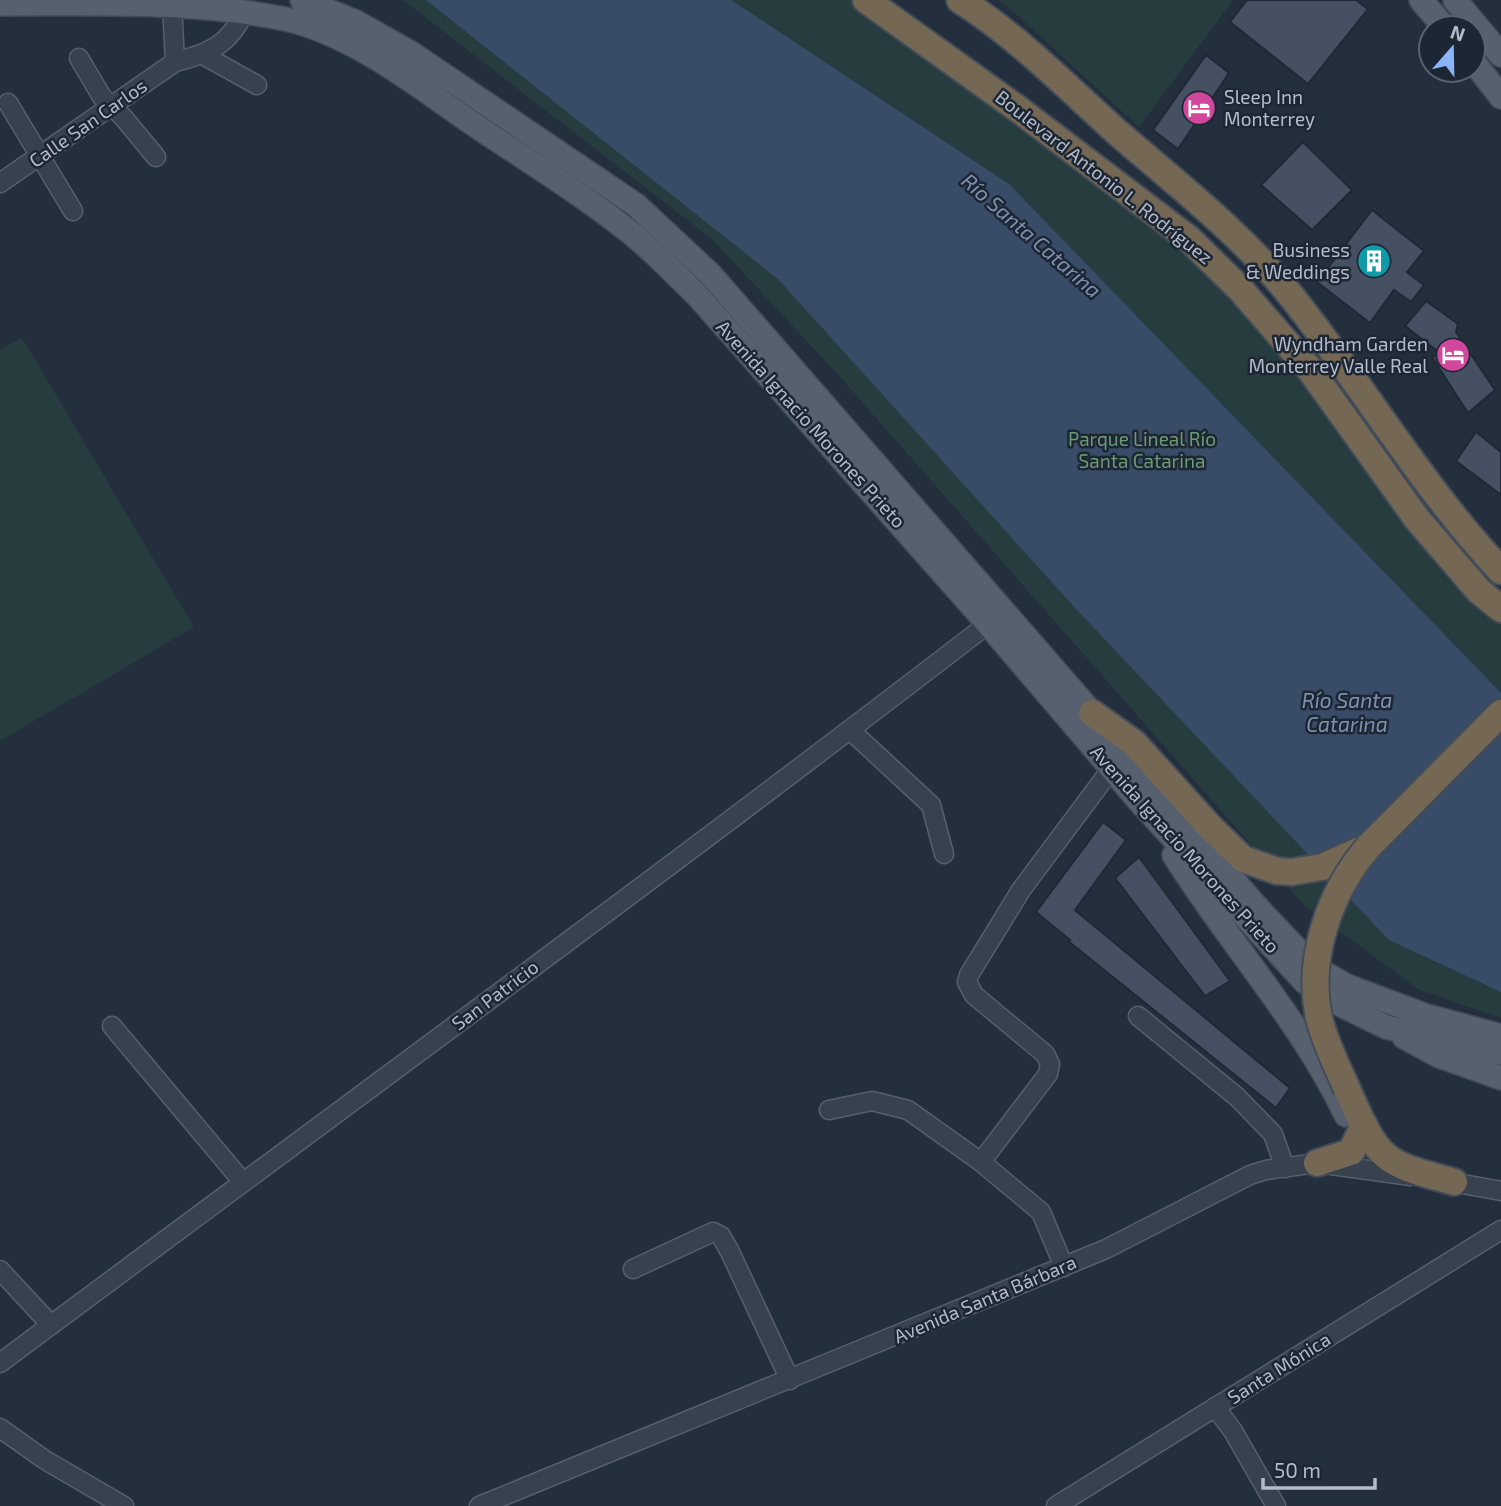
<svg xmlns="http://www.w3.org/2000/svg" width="1501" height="1506" font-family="'Exo 2',sans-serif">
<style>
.green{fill:#263c3f}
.water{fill:#394c67}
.building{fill:#455162;stroke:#1f2835;stroke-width:2}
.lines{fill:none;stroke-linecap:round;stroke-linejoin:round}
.minor-casing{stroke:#565f6c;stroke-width:21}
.major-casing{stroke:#414a57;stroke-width:26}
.highway-casing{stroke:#434c59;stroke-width:30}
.minor{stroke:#38414e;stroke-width:18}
.major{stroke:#56606e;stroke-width:23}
.highway{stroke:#746855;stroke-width:26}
.highway-bridge-casing{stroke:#434c59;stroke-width:30;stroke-linecap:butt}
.highway-bridge{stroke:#746855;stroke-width:26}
.labels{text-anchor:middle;stroke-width:5;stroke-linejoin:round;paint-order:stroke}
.poi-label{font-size:19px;fill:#b4bcc9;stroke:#1d2633;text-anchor:end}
.street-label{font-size:19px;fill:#b4bcc9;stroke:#1d2633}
.park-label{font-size:19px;fill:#6b9a76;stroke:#1d2633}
.water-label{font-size:21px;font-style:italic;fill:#7c92b1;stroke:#1d2633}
</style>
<rect width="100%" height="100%" fill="#242f3e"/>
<g class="green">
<path d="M403,0H864L1229,279L1501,617V1018L1418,989L1304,905L841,378L713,240Z"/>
<path d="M998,0H1233L1139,127L1015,13Z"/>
<path d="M22,338L194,627L0,741V350Z"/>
</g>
<path class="water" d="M426,0H731L1009,184L1501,693V992L1389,940L1077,610L779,280Z"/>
<g class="building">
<path d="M1247,0H1356L1368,9L1308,84L1230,22Z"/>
<path d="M1206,55L1229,73L1178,149L1153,130Z"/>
<path d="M1303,142L1352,190L1312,230L1261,185Z"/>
<path d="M1372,210L1424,251L1407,272L1424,285L1411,302L1394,290L1370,323L1317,282Z"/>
<path d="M1426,301L1458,324L1456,332L1495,390L1468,413L1432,357L1441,354L1405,326Z"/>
<path d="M1476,432L1501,452V495L1456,461Z"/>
<path d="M1103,822L1126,840L1075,910L1290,1088L1276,1108L1068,941L1070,940L1036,912Z"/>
<path d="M1139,857L1230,981L1205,996L1115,878Z"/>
</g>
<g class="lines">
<g class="minor-casing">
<g id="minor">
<path d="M172,4L175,62"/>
<path d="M203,55L257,85"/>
<path d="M79,58L102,97L123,117L156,157"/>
<path d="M8,103L73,211"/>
<path d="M0,183L175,62C210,53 229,45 245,11"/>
<path d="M850,730L931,805L944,854"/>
<path d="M1138,1016L1237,1097L1273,1134L1285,1168"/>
<path d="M112,1026L242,1181"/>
<path d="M829,1110L872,1101L908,1110L981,1162L1041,1212L1064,1267"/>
<path d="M981,1162L1048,1074L1050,1064L1045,1054L974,995L967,982L969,975L1021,890L1112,768"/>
<path d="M1446,1181L1501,1191"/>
<path d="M633,1269L713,1232L721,1236L730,1252L790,1380"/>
<path d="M0,1270L51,1325"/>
<path d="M0,1363C330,1117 662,875 988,624"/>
<path d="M1215,1407L1233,1431L1276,1506"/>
<path d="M0,1428L45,1460L124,1506"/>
<path d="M479,1506L1106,1249L1250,1175L1266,1170L1317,1163L1411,1176"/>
<path d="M1056,1506L1501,1230"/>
</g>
</g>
<g class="major-casing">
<g id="major">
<path d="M302,0L356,22L411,53L636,205L711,275L1092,713L1254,904L1304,957L1317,969L1347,986L1424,1015L1501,1036"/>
<path d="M1421,0L1445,28"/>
<path d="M1455,0L1501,55"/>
<path d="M0,4C97,4 195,0 290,20C356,37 414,83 469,121C520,156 574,188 622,226C649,246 672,271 696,294L988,624L1140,802L1305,982L1331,1000L1386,1027L1501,1053"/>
<path d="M1473,61L1501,97"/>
<path d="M1174,855C1229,943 1301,1021 1346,1115"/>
<path d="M1404,1037L1439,1056L1501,1078"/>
</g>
</g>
<g class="highway-casing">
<g id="highway">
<path d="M866,0L1018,109L1189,239L1240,289L1311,371L1417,519L1479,591L1501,609"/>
<path d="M960,0C1016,35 1069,89 1118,133C1178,185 1243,235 1292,297C1364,387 1422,487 1501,571"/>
<path d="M1092,713L1134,743L1210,827L1243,859L1277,871L1292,872L1322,867L1369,846L1501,713"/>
<path d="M1347,1089C1357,1110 1368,1141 1386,1156C1404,1171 1433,1175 1454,1182"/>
<path d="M1317,1163L1351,1152L1364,1125"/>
</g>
</g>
<use href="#minor" class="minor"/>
<use href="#major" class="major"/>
<use href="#highway" class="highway"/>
<g class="highway-bridge-casing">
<path id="highway-bridge" d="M1347,1089C1337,1066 1325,1043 1319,1018C1306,958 1330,891 1369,846"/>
</g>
<use href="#highway-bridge" class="highway-bridge"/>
</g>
<defs>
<g id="hotel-disc" transform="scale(1.75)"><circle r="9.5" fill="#d1479c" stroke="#1d2633"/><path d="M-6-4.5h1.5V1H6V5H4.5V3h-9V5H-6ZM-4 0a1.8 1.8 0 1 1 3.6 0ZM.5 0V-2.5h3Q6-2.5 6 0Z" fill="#fff"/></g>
<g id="building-disc" transform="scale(1.75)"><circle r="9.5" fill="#0f9aa8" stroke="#1d2633"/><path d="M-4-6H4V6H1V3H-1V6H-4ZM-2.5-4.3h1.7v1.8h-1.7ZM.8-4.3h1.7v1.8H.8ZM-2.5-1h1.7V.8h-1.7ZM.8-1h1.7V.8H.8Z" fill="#fff"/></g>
</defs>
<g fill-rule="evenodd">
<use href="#hotel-disc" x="1199" y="108"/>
<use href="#building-disc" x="1374" y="261"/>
<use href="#hotel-disc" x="1453" y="355"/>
</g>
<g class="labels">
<g class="poi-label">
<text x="1224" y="104" text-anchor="start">Sleep Inn<tspan x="1224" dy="22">Monterrey</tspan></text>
<text x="1350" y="257">Business<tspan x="1350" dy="22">&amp; Weddings</tspan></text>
<text x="1428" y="351">Wyndham Garden<tspan x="1428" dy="22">Monterrey Valle Real</tspan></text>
</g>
<g class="street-label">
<text transform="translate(88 123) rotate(-35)" y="7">Calle San Carlos</text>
<text transform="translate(1104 177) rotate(38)" y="7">Boulevard Antonio L. Rodríguez</text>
<text transform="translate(811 424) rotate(48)" y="7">Avenida Ignacio Morones Prieto</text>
<text transform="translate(1185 849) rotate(48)" y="7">Avenida Ignacio Morones Prieto</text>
<text transform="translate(495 995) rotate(-37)" y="7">San Patricio</text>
<text transform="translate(985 1299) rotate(-23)" y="7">Avenida Santa Bárbara</text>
<text transform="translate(1279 1368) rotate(-32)" y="7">Santa Mónica</text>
</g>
<g class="park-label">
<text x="1142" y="446">Parque Lineal Río<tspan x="1142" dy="22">Santa Catarina</tspan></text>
</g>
<g class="water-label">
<text transform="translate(1031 236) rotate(41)" y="7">Río Santa Catarina</text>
<text x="1347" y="708">Río Santa<tspan x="1347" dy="24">Catarina</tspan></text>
</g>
</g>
<g transform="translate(1452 49) rotate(20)"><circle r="33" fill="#1d2633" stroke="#59626f" stroke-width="2"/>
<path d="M0-5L12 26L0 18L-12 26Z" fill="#8ab4f8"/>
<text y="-10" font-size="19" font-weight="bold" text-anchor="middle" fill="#b4bcc9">N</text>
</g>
<path d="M1263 1478v10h112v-10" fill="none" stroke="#b4bcc9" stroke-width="3.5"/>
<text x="1274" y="1478" font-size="21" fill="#b4bcc9" stroke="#1d2633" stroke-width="5" paint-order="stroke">50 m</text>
</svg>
